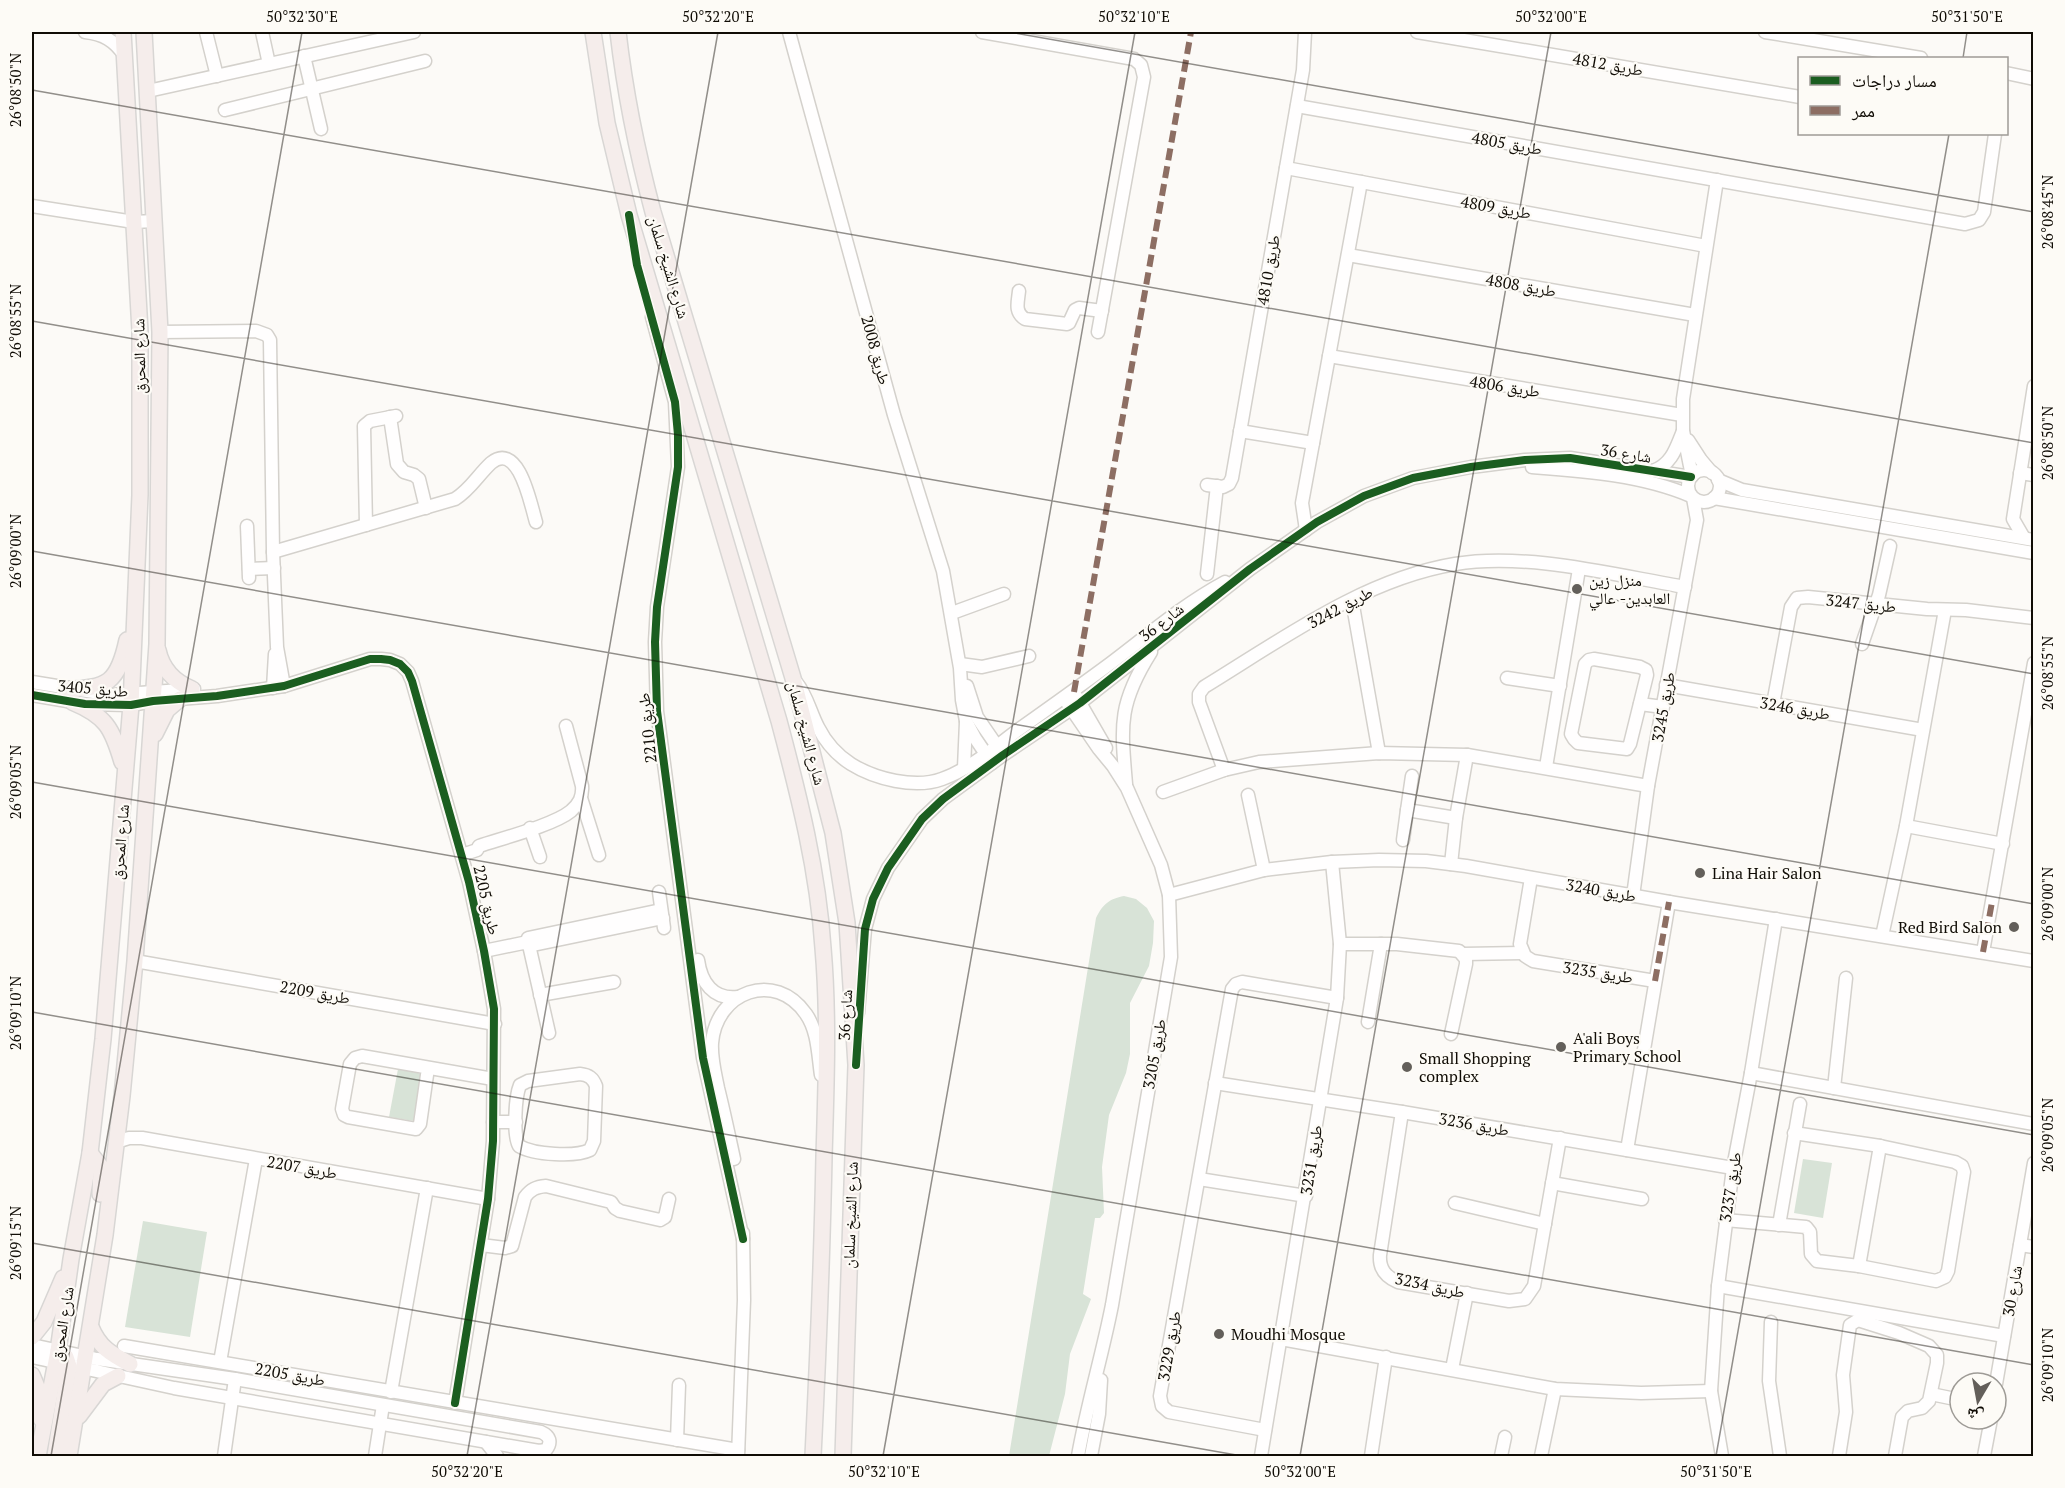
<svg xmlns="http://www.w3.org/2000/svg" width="2065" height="1488" font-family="'PT Serif','Noto Naskh Arabic',serif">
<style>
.green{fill:#d8e3d7}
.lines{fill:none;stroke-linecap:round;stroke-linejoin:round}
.minor-casing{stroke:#d4d1cc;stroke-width:15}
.major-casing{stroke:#d8d6d4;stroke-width:18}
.minor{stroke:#fffefe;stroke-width:12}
.major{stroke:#f5edeb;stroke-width:15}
.quiet{stroke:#8d6e63;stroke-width:6;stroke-dasharray:12 6;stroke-linecap:butt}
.cycleway-casing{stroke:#fdfbf6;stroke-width:11}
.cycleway{stroke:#1b5e20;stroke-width:8}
.ticks{fill:none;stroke:#100c05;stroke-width:1.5;stroke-opacity:0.45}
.poi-dot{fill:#635f5a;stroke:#fdfbf6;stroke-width:2}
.labels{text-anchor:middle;stroke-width:4.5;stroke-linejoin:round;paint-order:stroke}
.street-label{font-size:16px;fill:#100c05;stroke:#fdfbf6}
.poi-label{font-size:16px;fill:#100c05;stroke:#fdfbf6;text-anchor:start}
.neatline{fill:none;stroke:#100c05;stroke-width:2}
.ticks-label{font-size:15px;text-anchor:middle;fill:#100c05}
</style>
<rect width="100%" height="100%" fill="#fcfaf7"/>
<g class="green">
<path d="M1124,896L1136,899L1147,908L1154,921L1153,943L1149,966L1130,1003V1054L1126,1073L1109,1115L1102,1167L1104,1213L1100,1218H1095L1083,1294L1091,1299L1070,1354L1065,1394L1049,1456H1009L1096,918C1103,904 1109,899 1124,896Z"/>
<path d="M398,1069L422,1074L414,1121L389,1117Z"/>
<path d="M1803,1159L1832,1163L1823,1218L1794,1213Z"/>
<path d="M143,1221L207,1232L190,1337L125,1327Z"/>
</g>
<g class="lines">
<g class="minor-casing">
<g id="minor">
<path d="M85,32C103,34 114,40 125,56"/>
<path d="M206,32L217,76"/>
<path d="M262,32L269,64"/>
<path d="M789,32L894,415L943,571L960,668L962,700L966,721L975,738L992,763"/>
<path d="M982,32L1134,59L1141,65L1144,77L1098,332"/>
<path d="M1417,32L1800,97"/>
<path d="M1765,32L1921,58"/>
<path d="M304,56L321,129"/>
<path d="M2006,73L2034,79"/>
<path d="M148,91L414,32"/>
<path d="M1297,106L1965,224L1979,220L1984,212L1995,134"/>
<path d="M225,110L425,61"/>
<path d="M1286,168L1706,246"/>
<path d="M32,206L134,222L154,221"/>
<path d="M1348,255L1695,315"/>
<path d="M1019,291C1018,302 1014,312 1025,319L1067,324L1069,323L1075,310L1079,308L1102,311"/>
<path d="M652,317L675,402L678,467L657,607L655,642L657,711L703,1058L743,1239"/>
<path d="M160,332L256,331L267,335L270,340L273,552L277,647L284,686"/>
<path d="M1329,356L1682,415"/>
<path d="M390,417L397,464L404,472L414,475L419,479L426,508"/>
<path d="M1240,431L1313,443"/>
<path d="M1688,440L1701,460L1712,473"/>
<path d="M1532,467C1585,471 1642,475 1691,496"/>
<circle cx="1704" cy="486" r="16"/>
<path d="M1653,471C1672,464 1676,448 1683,431"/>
<path d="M2020,473L2034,475"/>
<path d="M1692,476L1683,431V399L1717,180"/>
<path d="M1718,480L1742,490L2034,540"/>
<path d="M1207,485L1223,487L1229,484L1232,478L1303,70L1305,32"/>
<path d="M1714,498L2034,553"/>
<path d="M366,525L364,426L370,421L396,416"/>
<path d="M247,526L249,578"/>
<path d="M1306,530L1302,503L1361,182"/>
<path d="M2024,538L2013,519L2034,386"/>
<path d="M273,552L455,499C470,490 478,475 491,463C519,440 531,506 536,522"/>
<path d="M249,569L274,568"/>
<path d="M1207,574L1217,486"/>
<path d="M1352,600L1379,753"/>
<path d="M952,613L1004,594"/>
<path d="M1862,644L1879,595L1890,546"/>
<path d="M1594,659L1640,667L1646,670L1647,675L1630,744L1627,749L1578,743L1574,739L1571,734L1585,664L1589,660Z"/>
<path d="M960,664L982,667L1029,656"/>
<path d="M1507,678L1560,686"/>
<path d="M32,682L112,695L194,689"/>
<path d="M796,682C807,695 810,712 818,727C825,741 837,755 851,764C875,779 915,789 942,779C970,769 995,747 1018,730C1049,708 1080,686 1111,663C1148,635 1184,604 1225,582"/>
<path d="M1666,685L1923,730"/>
<path d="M967,686L977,717L1001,752"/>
<path d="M273,688L275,654"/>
<path d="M32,695L85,704L131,705L153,701L217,696L284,686L370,659H381L390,660L400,664L408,672L412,681L469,882L484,951L494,1009L493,1141L488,1199L455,1403"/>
<path d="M1076,696L1106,748"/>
<path d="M1064,698L1099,749L1113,766L1127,788L1161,865L1169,895L1171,957L1112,1305C1102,1356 1087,1405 1078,1456"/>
<path d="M1640,704L1663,707"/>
<path d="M1773,704L1791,607L1797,598L1808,597L1927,609L1966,610L2034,618"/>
<path d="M1546,767L1579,569"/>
<path d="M964,768L966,722"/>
<path d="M1224,770L1199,702V694L1204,687C1281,640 1364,579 1455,564C1526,552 1614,575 1685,587"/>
<path d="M1412,776L1407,810L1456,818"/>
<path d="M1126,784C1121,725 1118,704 1151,652"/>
<path d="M1163,792L1224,770L1259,762L1379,753L1467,755L1648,786"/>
<path d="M1248,795L1264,870"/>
<path d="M581,798L599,855"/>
<path d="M1906,826L2003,844"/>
<path d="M530,828L540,857"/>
<path d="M1403,840L1407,810"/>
<path d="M462,855L477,850L479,846C503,838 554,825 571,811C579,804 583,797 582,786L566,726"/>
<path d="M1451,864L1456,818L1467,755"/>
<path d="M1531,878L1520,944L1525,956L1533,961L1655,981"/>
<path d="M659,892L664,928"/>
<path d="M1169,895L1264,870L1332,862L1379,860L1426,861L1466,866L1675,903L2034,961"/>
<path d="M1633,896L1648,786L1697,520L1693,498"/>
<path d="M1882,936L1906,826L1945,610"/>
<path d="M528,938L661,910"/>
<path d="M1340,944H1397L1459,951L1466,959V964L1451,1034"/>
<path d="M529,945L549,1033"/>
<path d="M484,951L523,943L533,945L663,918"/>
<path d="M1983,952L2034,663"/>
<path d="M1463,954L1522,953"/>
<path d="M698,960C701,982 713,1000 738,997"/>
<path d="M135,961L495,1024"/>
<path d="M540,995L614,982"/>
<path d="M858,1013L865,929L873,899L888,868L922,819L943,799L1003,755L1080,703L1250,569L1317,522L1364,496L1413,478L1471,467L1525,460L1570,458L1691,477"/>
<path d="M1368,1022L1381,944"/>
<path d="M428,1068L420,1124L416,1129L348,1117L344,1115L342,1109L350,1064L355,1058L362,1056L493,1079"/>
<path d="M1751,1073L2034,1124"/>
<path d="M580,1074C589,1075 593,1078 596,1086L594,1141L590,1150C576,1157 534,1155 519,1146C513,1135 515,1097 520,1085L528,1081Z"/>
<path d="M1215,1083L1402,1112L1733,1168"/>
<path d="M1834,1088L1846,978"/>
<path d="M1402,1112L1380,1255C1379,1269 1386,1277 1398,1282L1509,1301L1525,1299L1534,1286L1560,1138"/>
<path d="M493,1122H516"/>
<path d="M116,1142L129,1138H142L488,1199"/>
<path d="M1627,1150L1669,902"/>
<path d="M734,1159C729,1136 724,1112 718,1088C715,1073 711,1058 712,1043C716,992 775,969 806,1014C818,1031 818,1055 821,1075"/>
<path d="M1199,1179L1306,1196"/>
<path d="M1552,1183L1642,1199"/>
<path d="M1455,1203L1545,1224"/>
<path d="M1725,1220L1806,1227L1810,1232L1811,1254L1817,1261L1859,1266L1936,1281L1945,1277L1948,1271L1964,1172L1962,1166L1955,1162L1880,1146L1794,1133"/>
<path d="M1779,1225L1800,1104"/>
<path d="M481,1245L505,1248L512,1246L525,1197C531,1189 536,1187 546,1186L611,1202L615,1208L620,1211L660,1220L665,1217L669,1199"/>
<path d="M2020,1245L2034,1247"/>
<path d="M1859,1266L1880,1146"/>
<path d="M1718,1286L2004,1336"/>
<path d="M1771,1322L1769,1381L1780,1456"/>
<path d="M1281,1339L1555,1389L1641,1393L1711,1391"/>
<path d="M32,1345L97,1359L235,1379L541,1432C550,1436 552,1442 546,1450L539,1451L174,1388L32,1357"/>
<path d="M124,1346L738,1450"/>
<path d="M220,1362L256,1159"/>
<path d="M1452,1369L1467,1293"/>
<path d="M1996,1384L2034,1163"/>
<path d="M391,1392L427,1188"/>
<path d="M1931,1394L1960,1400"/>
<path d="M1265,1430L1169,1412L1162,1406L1160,1396L1232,989L1236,984L1242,982L1337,998"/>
<path d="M677,1440L679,1385"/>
<path d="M486,1442L497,1456"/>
<path d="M224,1456L235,1379"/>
<path d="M375,1456L383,1405"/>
<path d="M738,1456L744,1300L743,1233"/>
<path d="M1091,1456L1099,1414L1101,1380"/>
<path d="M1261,1456L1337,998L1340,944L1332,862"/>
<path d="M1371,1456L1386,1357"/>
<path d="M1501,1456L1505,1437"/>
<path d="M1541,1456L1555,1389"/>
<path d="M1722,1456L1711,1391L1718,1286L1733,1168L1751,1073L1776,919"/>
<path d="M1839,1456L1846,1412L1843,1375L1850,1325L1858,1320L1899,1333L1929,1346L1937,1355V1363L1929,1401L1922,1408L1908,1411L1902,1417L1895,1456"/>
<path d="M1984,1456L1991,1419"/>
</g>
</g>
<g class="major-casing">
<g id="major">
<path d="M593,32L607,123L629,215L779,721C799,796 818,871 823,948C829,1017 826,1088 824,1157C822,1257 818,1357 813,1456"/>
<path d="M618,32C625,93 637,152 653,212L793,678L833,833L847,923L856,1065L843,1456"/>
<path d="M158,650C162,669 175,682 192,689"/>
<path d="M66,689C108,689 118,682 127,640"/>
<path d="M72,702C106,716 112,728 122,762"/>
<path d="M155,734L167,710L180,699"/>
<path d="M90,1153L101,1167L100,1194"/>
<path d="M91,1327C99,1347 111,1354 130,1364"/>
<path d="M32,1337L44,1322L63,1278"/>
<path d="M32,1375L37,1387L41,1419"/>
<path d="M79,1416L103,1384L118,1376"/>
<path d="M38,1456L58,1351L71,1259L90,1153L103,1039L131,705L140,495V331L123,32"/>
<path d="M55,1456L69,1366L66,1357L58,1351"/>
<path d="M69,1456L105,1235L122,1096L135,961L157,644L160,332L144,32"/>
</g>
</g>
<use href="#minor" class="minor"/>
<use href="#major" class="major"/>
<g class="quiet">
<path d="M1074,692L1191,32"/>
<path d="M1983,952L1992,902"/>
<path d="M1655,981L1669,902"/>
</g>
<g class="cycleway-casing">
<g id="cycleway">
<path d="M629,215L637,265L675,402L678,435V467L657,607L655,642L657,711L703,1058L743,1239"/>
<path d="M32,695L85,704L131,705L153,701L217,696L284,686L370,659H381L390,660L400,664L408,672L412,681L469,882L484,951L494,1009L493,1141L488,1199L455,1403"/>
<path d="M856,1065L865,929L873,899L888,868L922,819L943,799L1003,755L1080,703L1250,569L1317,522L1364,496L1413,478L1471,467L1525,460L1570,458L1691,477"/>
</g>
</g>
<use href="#cycleway" class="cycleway"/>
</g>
<path class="ticks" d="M1009,32L2034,212M1963,58L1967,32M32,90L2034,443M32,321L2034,674M32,551L2034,904M32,782L2034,1135M32,1012L2034,1365M32,1243L1242,1456M51,1456L302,32M467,1456L718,32M883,1456L1135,32M1300,1456L1551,32M1716,1456L1949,134"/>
<g class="poi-dot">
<circle cx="1577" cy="589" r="6"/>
<circle cx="1700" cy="873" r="6"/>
<circle cx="2014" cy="927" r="6"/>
<circle cx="1561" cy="1047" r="6"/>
<circle cx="1407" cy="1067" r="6"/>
<circle cx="1219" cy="1334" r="6"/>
</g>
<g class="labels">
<g class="street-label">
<text transform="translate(1608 64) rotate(10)" y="6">طريق 4812</text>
<text transform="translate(1507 143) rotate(10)" y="6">طريق 4805</text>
<text transform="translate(1496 207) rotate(10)" y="6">طريق 4809</text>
<text transform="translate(669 267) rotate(73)" y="6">شارع الشيخ سلمان</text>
<text transform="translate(1268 270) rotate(-80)" y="6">طريق 4810</text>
<text transform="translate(1521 285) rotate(10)" y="6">طريق 4808</text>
<text transform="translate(876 350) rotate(75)" y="6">طريق 2008</text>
<text transform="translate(139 356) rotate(-91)" y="6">شارع المحرق</text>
<text transform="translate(1505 386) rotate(9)" y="6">طريق 4806</text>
<text transform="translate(1626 453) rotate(9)" y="6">شارع 36</text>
<text transform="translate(1861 603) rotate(6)" y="6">طريق 3247</text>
<text transform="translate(1340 607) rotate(-28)" y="6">طريق 3242</text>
<text transform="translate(1161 622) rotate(-38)" y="6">شارع 36</text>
<text transform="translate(93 688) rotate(5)" y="6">طريق 3405</text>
<text transform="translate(1663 707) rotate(-80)" y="6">طريق 3245</text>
<text transform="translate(1795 708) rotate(10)" y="6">طريق 3246</text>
<text transform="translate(647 728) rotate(-96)" y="6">طريق 2210</text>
<text transform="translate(807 733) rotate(75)" y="6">شارع الشيخ سلمان</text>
<text transform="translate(120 842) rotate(-85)" y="6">شارع المحرق</text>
<text transform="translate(1601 890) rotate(10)" y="6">طريق 3240</text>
<text transform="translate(487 900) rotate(77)" y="6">طريق 2205</text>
<text transform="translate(1598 972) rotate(9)" y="6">طريق 3235</text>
<text transform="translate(315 992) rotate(10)" y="6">طريق 2209</text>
<text transform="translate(845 1015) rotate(-87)" y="6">شارع 36</text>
<text transform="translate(1154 1054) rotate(-80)" y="6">طريق 3205</text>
<text transform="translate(1474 1124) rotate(10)" y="6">طريق 3236</text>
<text transform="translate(1311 1160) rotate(-81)" y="6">طريق 3231</text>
<text transform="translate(302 1167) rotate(10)" y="6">طريق 2207</text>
<text transform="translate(1730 1187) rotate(-81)" y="6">طريق 3237</text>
<text transform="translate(850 1215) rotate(-88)" y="6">شارع الشيخ سلمان</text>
<text transform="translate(1430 1285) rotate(12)" y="6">طريق 3234</text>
<text transform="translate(2012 1291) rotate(-80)" y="6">شارع 30</text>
<text transform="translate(62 1324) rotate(-81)" y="6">شارع المحرق</text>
<text transform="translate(1169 1346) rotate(-80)" y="6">طريق 3229</text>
<text transform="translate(290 1374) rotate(10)" y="6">طريق 2205</text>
</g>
<g class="poi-label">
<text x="1589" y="586">منزل زين<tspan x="1589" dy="18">العابدين- عالي</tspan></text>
<text x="1712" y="879">Lina Hair Salon</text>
<text x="2002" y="933" text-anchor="end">Red Bird Salon</text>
<text x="1573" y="1044">A'ali Boys<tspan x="1573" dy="18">Primary School</tspan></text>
<text x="1419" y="1064">Small Shopping<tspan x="1419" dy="18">complex</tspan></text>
<text x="1231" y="1340">Moudhi Mosque</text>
</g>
</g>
<rect width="2065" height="1488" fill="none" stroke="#fdfbf6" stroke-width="66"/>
<rect x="1798" y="57" width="210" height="78" fill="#fdfbf6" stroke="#9e9b96" stroke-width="1.5"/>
<rect x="1810" y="76" width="30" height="9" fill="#1b5e20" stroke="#9e9b96" stroke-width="1.5"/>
<text x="1852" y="87" font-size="18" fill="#100c05">مسار دراجات</text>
<rect x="1810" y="106" width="30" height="9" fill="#8d6e63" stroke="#9e9b96" stroke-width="1.5"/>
<text x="1852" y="117" font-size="18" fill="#100c05">ممر</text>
<g transform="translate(1978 1401) rotate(190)"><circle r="28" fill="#fdfbf6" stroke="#9e9b96" stroke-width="1.5"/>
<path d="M0-4.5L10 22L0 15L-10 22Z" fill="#635f5a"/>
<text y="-9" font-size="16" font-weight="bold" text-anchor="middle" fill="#100c05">ش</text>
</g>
<rect x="33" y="33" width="1999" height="1422" class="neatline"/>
<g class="ticks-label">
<text x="302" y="22">50°32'30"E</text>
<text x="718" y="22">50°32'20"E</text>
<text x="1134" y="22">50°32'10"E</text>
<text x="1551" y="22">50°32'00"E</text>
<text x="1967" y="22">50°31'50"E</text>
<text transform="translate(16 90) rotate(-90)" y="5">26°08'50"N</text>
<text transform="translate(2048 212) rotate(-90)" y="5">26°08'45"N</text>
<text transform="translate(16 321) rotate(-90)" y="5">26°08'55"N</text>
<text transform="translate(2048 443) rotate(-90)" y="5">26°08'50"N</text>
<text transform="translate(16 551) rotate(-90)" y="5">26°09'00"N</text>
<text transform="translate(2048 673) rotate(-90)" y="5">26°08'55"N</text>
<text transform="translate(16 782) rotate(-90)" y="5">26°09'05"N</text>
<text transform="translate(2048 904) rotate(-90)" y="5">26°09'00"N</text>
<text transform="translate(16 1013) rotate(-90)" y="5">26°09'10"N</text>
<text transform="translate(2048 1135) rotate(-90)" y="5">26°09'05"N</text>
<text transform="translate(16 1243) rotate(-90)" y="5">26°09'15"N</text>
<text transform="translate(2048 1365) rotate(-90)" y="5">26°09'10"N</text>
<text x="467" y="1477">50°32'20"E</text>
<text x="884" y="1477">50°32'10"E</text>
<text x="1300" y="1477">50°32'00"E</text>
<text x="1716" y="1477">50°31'50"E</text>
</g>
</svg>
